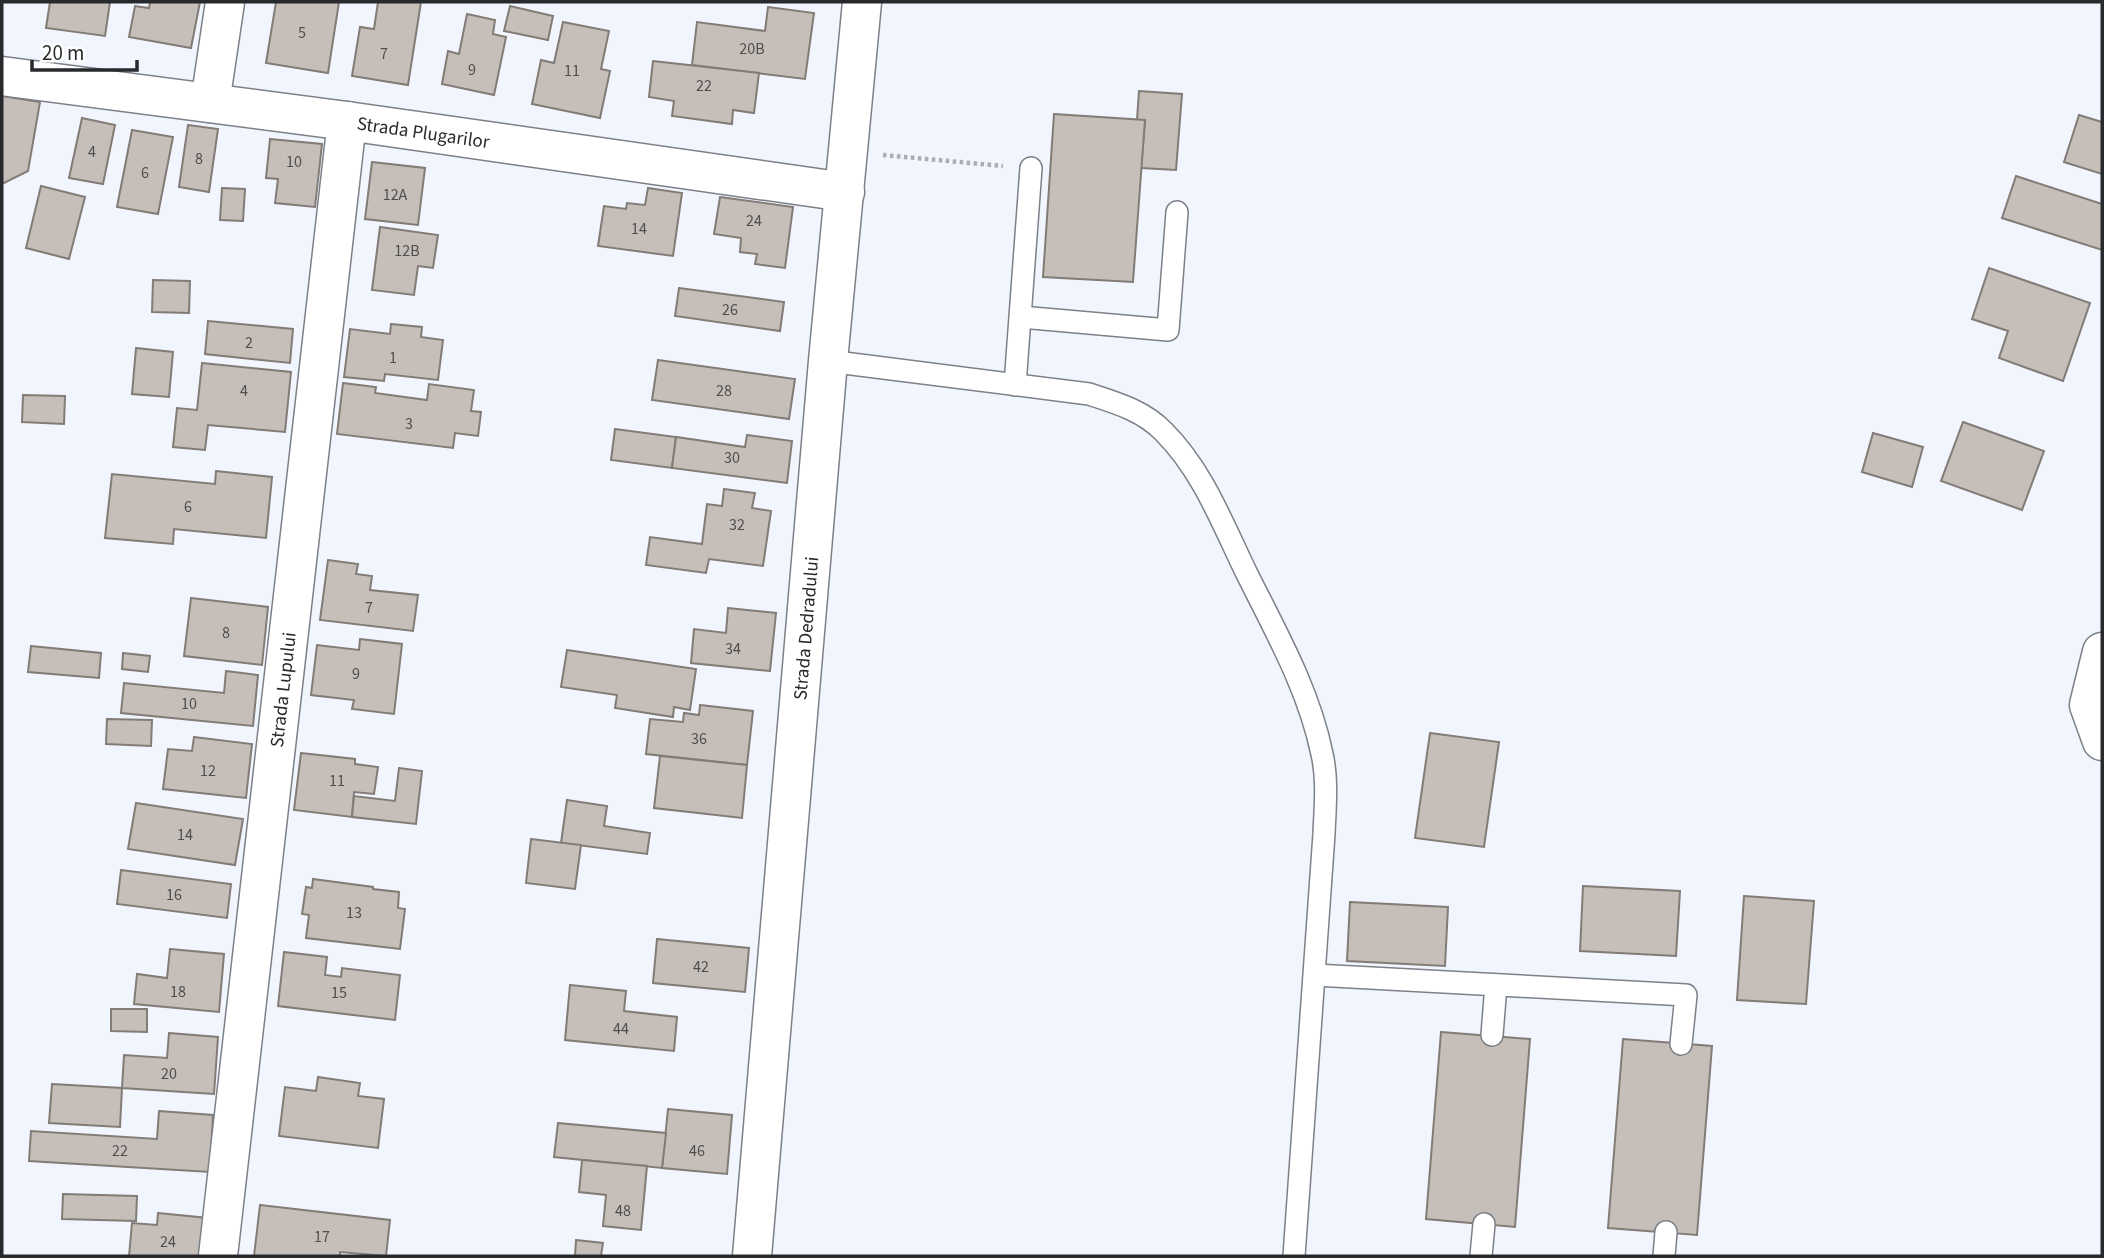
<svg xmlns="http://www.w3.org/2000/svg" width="2104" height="1258" font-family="'Source Sans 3',sans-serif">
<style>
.building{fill:#c6bfb9;stroke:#827b76;stroke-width:2}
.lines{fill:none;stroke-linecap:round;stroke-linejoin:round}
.service-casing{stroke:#7c8087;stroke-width:24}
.minor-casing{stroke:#7c8087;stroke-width:41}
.secondary-casing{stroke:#7c8087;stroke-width:41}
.path{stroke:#aaadb3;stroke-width:4.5;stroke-dasharray:3.5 3.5;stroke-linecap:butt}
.service{stroke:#fff;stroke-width:21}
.minor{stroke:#fff;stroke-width:38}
.secondary{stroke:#fff;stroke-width:38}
.labels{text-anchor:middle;stroke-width:5;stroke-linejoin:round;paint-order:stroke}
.number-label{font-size:16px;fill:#4f4e4f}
.street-label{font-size:19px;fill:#27292c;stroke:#fff}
</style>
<rect width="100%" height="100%" fill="#f1f5fd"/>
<g class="building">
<path d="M50,2H110L105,36L46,28Z"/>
<path d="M150,2H200L191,48L129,37L135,6L149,8Z"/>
<path d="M276,2H339L328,73L266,63Z"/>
<path d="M378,2H421L408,85L352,76L360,27L374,29Z"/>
<path d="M510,6L553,16L548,40L504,31Z"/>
<path d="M768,7L814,13L805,79L692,65L697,22L765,31Z"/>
<path d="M467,14L495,20L493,34L506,37L494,95L442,84L448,51L459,54Z"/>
<path d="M563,22L609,31L601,69L610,71L600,118L532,104L541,60L554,63Z"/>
<path d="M653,61L759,73L754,113L733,110L732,124L672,116L674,101L649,97Z"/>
<path d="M1139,91L1182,94L1176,170L1141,168L1145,120H1137Z"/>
<path d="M2,96L40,102L28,171L4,183H2Z"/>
<path d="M1054,114L1145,120L1133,282L1043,277Z"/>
<path d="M2079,115L2102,122V174L2064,162Z"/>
<path d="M82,118L115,125L103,184L69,178Z"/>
<path d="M188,125L218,129L209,192L179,187Z"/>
<path d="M132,130L173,137L158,214L117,207Z"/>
<path d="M270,139L322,144L315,207L275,203L278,179L266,178Z"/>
<path d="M372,162L425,168L418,225L365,219Z"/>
<path d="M2016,176L2102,204V250L2002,218Z"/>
<path d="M41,186L85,197L69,259L26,248Z"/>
<path d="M222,188L245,189L243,221L220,220Z"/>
<path d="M648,188L682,193L673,256L598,246L604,206L626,209L627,203L645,205Z"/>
<path d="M720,197L793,207L785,268L755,264L757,254L740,252L741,238L714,234Z"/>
<path d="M380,227L438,235L433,268L418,266L414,295L372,290Z"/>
<path d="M1989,268L2090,303L2063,381L1999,358L2008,331L1972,319Z"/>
<path d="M153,280L190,281L189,313L152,312Z"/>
<path d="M679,288L784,302L780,331L675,316Z"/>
<path d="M208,321L293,329L290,363L205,354Z"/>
<path d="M391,324L422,327L421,337L443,340L438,380L385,374L384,381L344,377L350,329L390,334Z"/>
<path d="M136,348L173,352L169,397L132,394Z"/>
<path d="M658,360L795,379L789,419L652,400Z"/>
<path d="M202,363L291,372L285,432L208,425L205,450L173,447L177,408L197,410Z"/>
<path d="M343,383L376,387L375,393L427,400L429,384L474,390L471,411L481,412L478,436L455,433L453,448L337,434Z"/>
<path d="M23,395L65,396L64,424L22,422Z"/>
<path d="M1963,422L2044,451L2022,510L1941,481Z"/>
<path d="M615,429L676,437L672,468L611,460Z"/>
<path d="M1873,433L1923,447L1912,487L1862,472Z"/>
<path d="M747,435L792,441L787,483L672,468L676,437L745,447Z"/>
<path d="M216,471L272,477L266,538L174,529L173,544L105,538L112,474L215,484Z"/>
<path d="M724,489L755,493L752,508L771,511L763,566L709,559L706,573L646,565L650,537L702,544L707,504L722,506Z"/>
<path d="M328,560L358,564L356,574L372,576L370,590L418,595L413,631L320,620Z"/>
<path d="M191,598L268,607L262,665L184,656Z"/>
<path d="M728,608L776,613L770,671L691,663L694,629L726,633Z"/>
<path d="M360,639L402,644L394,714L352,709L354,700L311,695L317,645L359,650Z"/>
<path d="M31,646L101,653L99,678L28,672Z"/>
<path d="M567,650L696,669L690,710L674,707L673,717L615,708L617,695L561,687Z"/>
<path d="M123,653L150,656L148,672L122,669Z"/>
<path d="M226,671L258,675L253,726L121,713L124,683L224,693Z"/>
<path d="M700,705L753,711L747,765L646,754L650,719L683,722L684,713L699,715Z"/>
<path d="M107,719L152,720L151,746L106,744Z"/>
<path d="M1430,733L1499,742L1484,847L1415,838Z"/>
<path d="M194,737L252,744L246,798L163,789L168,749L192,751Z"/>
<path d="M301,753L355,759V764L378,767L374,794L354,792L352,817L294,810Z"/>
<path d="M660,756L747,765L742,818L654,808Z"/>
<path d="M399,768L422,771L416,824L352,817L354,796L395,801Z"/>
<path d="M567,800L607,806L604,826L650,833L647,854L561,843Z"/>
<path d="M136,803L243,819L235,865L128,849Z"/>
<path d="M531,839L581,845L575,889L526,883Z"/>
<path d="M121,870L231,884L227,918L117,904Z"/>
<path d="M313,879L373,887V889L399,892L398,908L405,909L400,949L306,938L309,915L302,914L306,887L312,888Z"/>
<path d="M1583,886L1680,891L1676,956L1580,951Z"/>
<path d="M1744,896L1814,901L1806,1004L1737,1000Z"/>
<path d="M1350,902L1448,907L1445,966L1347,961Z"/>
<path d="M657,939L749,948L745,992L653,983Z"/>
<path d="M170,949L224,954L219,1012L134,1004L137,974L167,978Z"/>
<path d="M284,952L327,957L325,975L341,977L342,968L400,975L395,1020L278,1006Z"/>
<path d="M570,985L626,991L624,1011L677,1017L674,1051L565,1040Z"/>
<path d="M111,1009H147V1032L111,1031Z"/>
<path d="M1441,1032L1530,1039L1515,1227L1426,1219Z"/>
<path d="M169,1033L218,1037L214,1094L122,1088L124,1055L167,1058Z"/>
<path d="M1623,1039L1712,1046L1697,1235L1608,1228Z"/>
<path d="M318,1077L360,1083L358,1096L384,1099L378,1148L279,1136L285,1087L316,1091Z"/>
<path d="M52,1084L122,1088L120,1127L49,1123Z"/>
<path d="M668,1109L732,1115L727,1174L662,1168Z"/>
<path d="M159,1111L213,1115L210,1172L29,1161L31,1131L157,1139Z"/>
<path d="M558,1123L666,1133L662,1168L554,1157Z"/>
<path d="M582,1160L647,1166L641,1230L603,1226L606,1195L579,1192Z"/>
<path d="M63,1194L137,1196L136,1221L62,1219Z"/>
<path d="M260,1205L390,1220L386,1256L340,1252V1256H254Z"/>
<path d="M158,1213L208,1218L204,1256H129L132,1223L157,1225Z"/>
<path d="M576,1240L603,1243L601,1256H575Z"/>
</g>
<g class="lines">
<g class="service-casing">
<g id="service">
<path d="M1021,317L1168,330L1177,212"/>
<path d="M828,361L1089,394C1117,403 1144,411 1164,432C1203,471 1223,525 1247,574C1276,632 1309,690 1322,754C1328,780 1325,808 1324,834L1294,1256"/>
<path d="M1015,385L1031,168"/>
<path d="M1315,975L1686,995L1681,1044"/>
<path d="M1492,1035L1496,985"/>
<path d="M1481,1256L1484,1224"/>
<path d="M1664,1256L1666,1232"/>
</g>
</g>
<g class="minor-casing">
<g id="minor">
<path id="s1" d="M2,76L347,121L845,192"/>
<path d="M210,103L225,2"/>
<path d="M2102,652L2089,705L2102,741"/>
<path id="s2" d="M218,1256L347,121"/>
</g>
</g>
<g class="secondary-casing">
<g id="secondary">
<path id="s3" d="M752,1256L828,361L862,2"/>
</g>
</g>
<path class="path" d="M883,155L1003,166"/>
<use href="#service" class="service"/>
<use href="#minor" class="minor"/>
<use href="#secondary" class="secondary"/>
</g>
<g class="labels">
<g class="number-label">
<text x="302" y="38">5</text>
<text x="752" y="54">20B</text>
<text x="384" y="59">7</text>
<text x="472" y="75">9</text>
<text x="572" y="76">11</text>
<text x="704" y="91">22</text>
<text x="92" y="157">4</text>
<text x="199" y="164">8</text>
<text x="294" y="167">10</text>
<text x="145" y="178">6</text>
<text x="395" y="200">12A</text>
<text x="754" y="226">24</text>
<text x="639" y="234">14</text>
<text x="407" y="256">12B</text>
<text x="730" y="315">26</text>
<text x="249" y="348">2</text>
<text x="393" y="363">1</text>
<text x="244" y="396">4</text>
<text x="724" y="396">28</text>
<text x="409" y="429">3</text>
<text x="732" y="463">30</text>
<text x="188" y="512">6</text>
<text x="737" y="530">32</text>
<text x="369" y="613">7</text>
<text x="226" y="638">8</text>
<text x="733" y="654">34</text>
<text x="356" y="679">9</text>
<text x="189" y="709">10</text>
<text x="699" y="744">36</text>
<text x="208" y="776">12</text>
<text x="337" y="786">11</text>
<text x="185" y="840">14</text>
<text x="174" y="900">16</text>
<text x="354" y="918">13</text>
<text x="701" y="972">42</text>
<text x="178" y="997">18</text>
<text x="339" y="998">15</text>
<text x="621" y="1034">44</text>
<text x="169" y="1079">20</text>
<text x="120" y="1156">22</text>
<text x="697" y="1156">46</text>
<text x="623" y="1216">48</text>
<text x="322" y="1242">17</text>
<text x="168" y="1247">24</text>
</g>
<g class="street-label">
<text dy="7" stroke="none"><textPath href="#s1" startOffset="425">Strada Plugarilor</textPath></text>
<text dy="7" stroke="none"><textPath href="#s3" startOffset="630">Strada Dedradului</textPath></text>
<text dy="7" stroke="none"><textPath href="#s2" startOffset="570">Strada Lupului</textPath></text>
</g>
</g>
<rect width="2104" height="1258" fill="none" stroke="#27292c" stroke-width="7"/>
<path d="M32 60v10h105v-10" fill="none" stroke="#27292c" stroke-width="3.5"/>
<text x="42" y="60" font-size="21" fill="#27292c" stroke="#ffffff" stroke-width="5" paint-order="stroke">20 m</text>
</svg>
